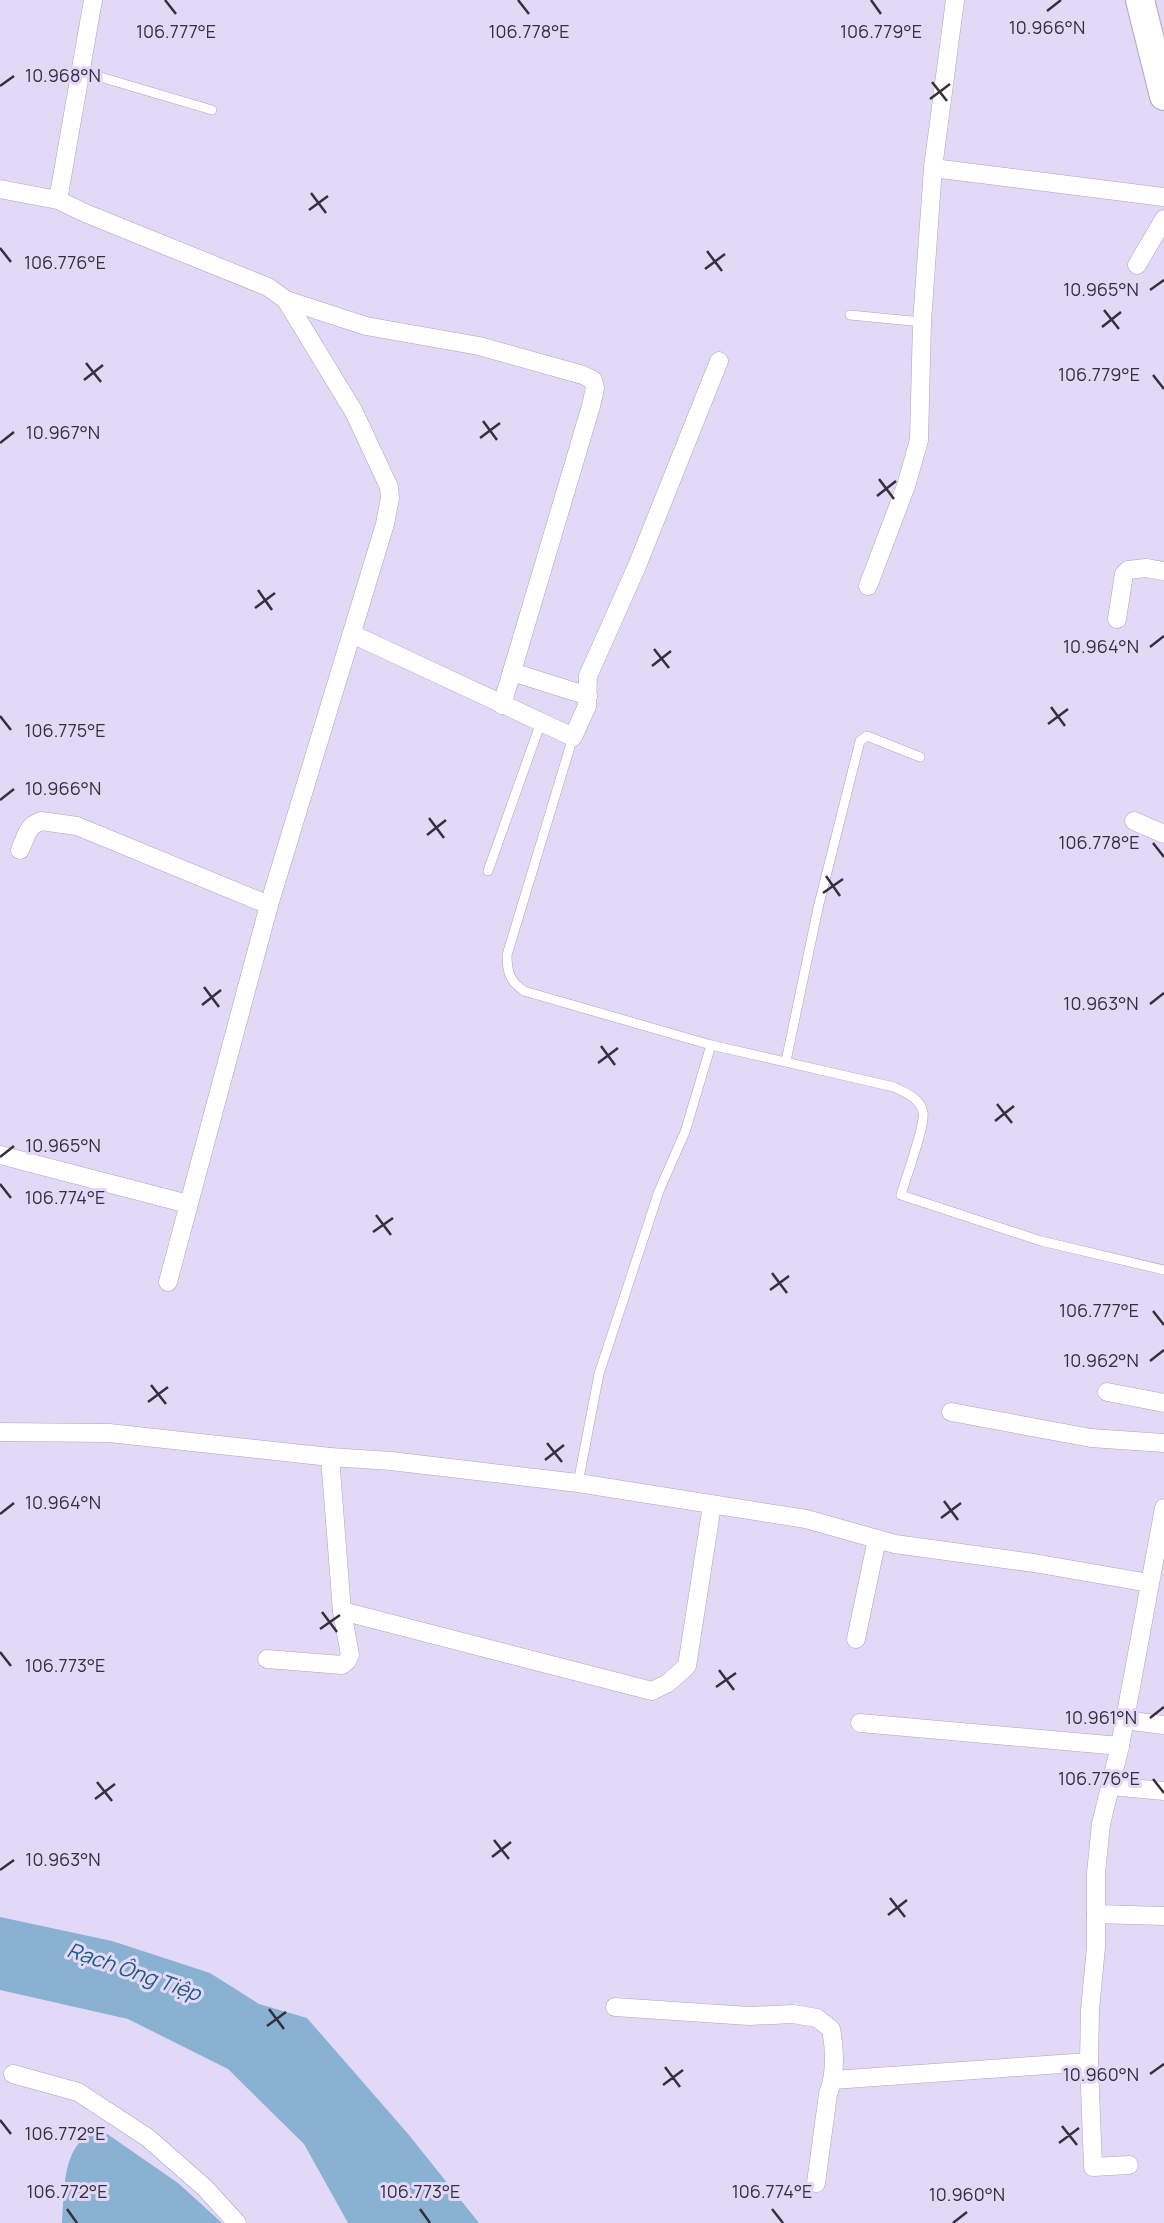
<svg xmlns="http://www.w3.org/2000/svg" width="1164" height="2223" font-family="Manrope,sans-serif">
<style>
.water{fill:#89b1d2}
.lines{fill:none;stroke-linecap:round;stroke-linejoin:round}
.service-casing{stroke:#aca4c0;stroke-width:10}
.minor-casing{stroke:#aca4c0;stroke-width:19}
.primary-casing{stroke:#aca4c0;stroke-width:30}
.service{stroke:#fff;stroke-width:9}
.minor{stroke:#fff;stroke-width:18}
.primary{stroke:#fff;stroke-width:28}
.ticks{fill:none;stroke:#34303c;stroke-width:2.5}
.labels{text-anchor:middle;stroke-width:6;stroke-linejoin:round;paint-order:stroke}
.water-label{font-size:21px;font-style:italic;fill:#1d5a87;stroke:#e2d9f7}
.ticks-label{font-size:18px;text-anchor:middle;fill:#34303c;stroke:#e2d9f7;stroke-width:6;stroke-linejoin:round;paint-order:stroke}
</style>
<rect width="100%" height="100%" fill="#e2d9f7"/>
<g class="water">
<path d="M0,1917L112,1941L210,1973L259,2004L307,2018L409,2135L479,2223H348L304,2144L228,2069L128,2019L0,1990Z"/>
<path d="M103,2131L178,2183L222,2223H62C65,2190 61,2136 103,2131Z"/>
</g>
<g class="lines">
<g class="service-casing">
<g id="service">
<path d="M80,71L212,110"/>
<path d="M850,315L922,322"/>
<path d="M573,737L507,955C507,973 510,981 524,991L711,1045L894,1087C906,1093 920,1098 923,1112C926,1124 905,1180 901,1195L1041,1241L1164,1270"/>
<path d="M488,871L541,722"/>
<path d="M786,1061L818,908L860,741L867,736L920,757"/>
<path d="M578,1483L599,1374L659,1191L685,1132L711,1045"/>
</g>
</g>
<g class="minor-casing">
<g id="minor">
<path d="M955,0L933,168L1164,197"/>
<path d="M0,189L58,200L93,0"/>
<path d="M58,200L85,213L268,287L286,300L366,326L479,346L583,375L593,380L595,388L591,406L502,705"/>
<path d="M1137,265L1164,219"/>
<path d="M868,586L906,486L919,440L922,322L933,168"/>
<path d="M1117,619L1124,574L1128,570L1146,568L1164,571"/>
<path d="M352,634L573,737L587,706L588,676L637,566L719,361"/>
<path d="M512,672L588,696"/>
<path d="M1134,821L1164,834"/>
<path d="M20,850L28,831L33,825L41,821L77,826L269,905"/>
<path d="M0,1155L188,1204"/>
<path d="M168,1282L269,905L385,524L390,498L389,487L354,412L286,300"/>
<path d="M1107,1392L1164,1403"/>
<path d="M951,1412L1091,1438L1164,1443"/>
<path d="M0,1432L109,1433L330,1457L391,1461L578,1483L806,1519L895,1544L1034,1563L1149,1583"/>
<path d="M330,1457L342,1611L652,1691L668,1683L687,1666L712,1505"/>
<path d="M856,1639L877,1539"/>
<path d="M267,1659L342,1665L347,1661L350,1655L342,1611"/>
<path d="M1124,1720L1164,1725"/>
<path d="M860,1723L1120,1746"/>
<path d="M1110,1786L1164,1791"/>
<path d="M1096,1914L1164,1916"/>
<path d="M615,2007L749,2016L793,2014L817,2018L831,2029C835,2050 836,2073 828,2094L816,2183"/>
<path d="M13,2074L78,2092L148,2138L205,2188L237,2223"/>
<path d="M833,2080L1089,2062"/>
<path d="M1129,2165L1093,2167L1089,2062L1090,2010L1096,1947V1873L1101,1824L1120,1746L1164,1508"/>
</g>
</g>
<g class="primary-casing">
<path id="primary" d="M1140,0L1164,96"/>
</g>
<use href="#service" class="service"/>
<use href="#minor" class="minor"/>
<use href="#primary" class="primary"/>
</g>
<path class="ticks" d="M165,0L176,14M518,0L529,14M871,0L881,14M1047,11L1061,0M932,82L947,101M0,86L14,76M930,99L950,84M311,193L326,213M309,210L328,196M0,248L11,262M707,251L722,271M705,269L725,254M1150,290L1164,280M1104,310L1119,329M1102,327L1121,312M86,363L101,382M1153,375L1164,389M84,380L103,365M483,421L497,440M480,438L500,423M0,443L14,432M879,479L894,499M877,496L896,481M258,590L272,610M255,608L275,593M1150,647L1164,636M654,649L669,668M652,666L671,651M1051,707L1065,726M0,716L11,730M1048,724L1068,709M0,800L14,789M429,818L444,838M427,835L446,820M1153,843L1164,857M826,876L840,896M823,893L843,879M204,987L219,1007M1150,1004L1164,993M202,1005L221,990M601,1046L615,1065M598,1063L618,1048M997,1104L1012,1123M995,1121L1014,1106M0,1157L14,1146M0,1184L11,1198M376,1215L391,1235M373,1232L393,1218M772,1273L787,1293M770,1290L789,1276M1153,1311L1164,1325M1150,1361L1164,1350M151,1385L166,1404M148,1402L168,1387M547,1443L562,1462M545,1460L564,1445M944,1501L958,1520M0,1514L14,1503M941,1518L961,1503M322,1612L337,1632M320,1629L340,1615M0,1652L11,1666M719,1670L734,1690M716,1687L736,1673M1150,1718L1164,1707M1153,1779L1164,1793M97,1782L112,1801M95,1799L115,1784M494,1840L509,1859M492,1857L511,1842M0,1870L14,1860M890,1898L905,1917M888,1915L907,1900M269,2009L284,2029M267,2026L286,2012M665,2067L680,2087M1150,2074L1164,2064M663,2085L683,2070M0,2120L11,2134M1062,2126L1077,2145M1059,2143L1079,2128M67,2209L77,2223M420,2209L430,2223M772,2209L783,2223M953,2223L967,2212"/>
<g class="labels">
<g class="water-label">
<text transform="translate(134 1972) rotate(19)" y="7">Rạch Ông Tiệp</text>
</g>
</g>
<g class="ticks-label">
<text x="1047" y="34">10.966°N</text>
<text x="176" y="38">106.777°E</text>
<text x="529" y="38">106.778°E</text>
<text x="881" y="38">106.779°E</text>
<text x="63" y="82">10.968°N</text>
<text x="65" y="269">106.776°E</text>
<text x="1101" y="296">10.965°N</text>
<text x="1099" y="381">106.779°E</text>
<text x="63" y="439">10.967°N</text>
<text x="1101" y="653">10.964°N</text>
<text x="65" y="737">106.775°E</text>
<text x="63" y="795">10.966°N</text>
<text x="1099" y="849">106.778°E</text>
<text x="1101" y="1010">10.963°N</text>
<text x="63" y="1152">10.965°N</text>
<text x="65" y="1204">106.774°E</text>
<text x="1099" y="1317">106.777°E</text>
<text x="1101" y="1367">10.962°N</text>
<text x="63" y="1509">10.964°N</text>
<text x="65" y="1672">106.773°E</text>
<text x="1101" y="1724">10.961°N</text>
<text x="1099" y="1785">106.776°E</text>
<text x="63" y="1866">10.963°N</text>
<text x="1101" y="2081">10.960°N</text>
<text x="65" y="2140">106.772°E</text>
<text x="67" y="2198">106.772°E</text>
<text x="420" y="2198">106.773°E</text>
<text x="772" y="2198">106.774°E</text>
<text x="967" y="2201">10.960°N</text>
</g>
</svg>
